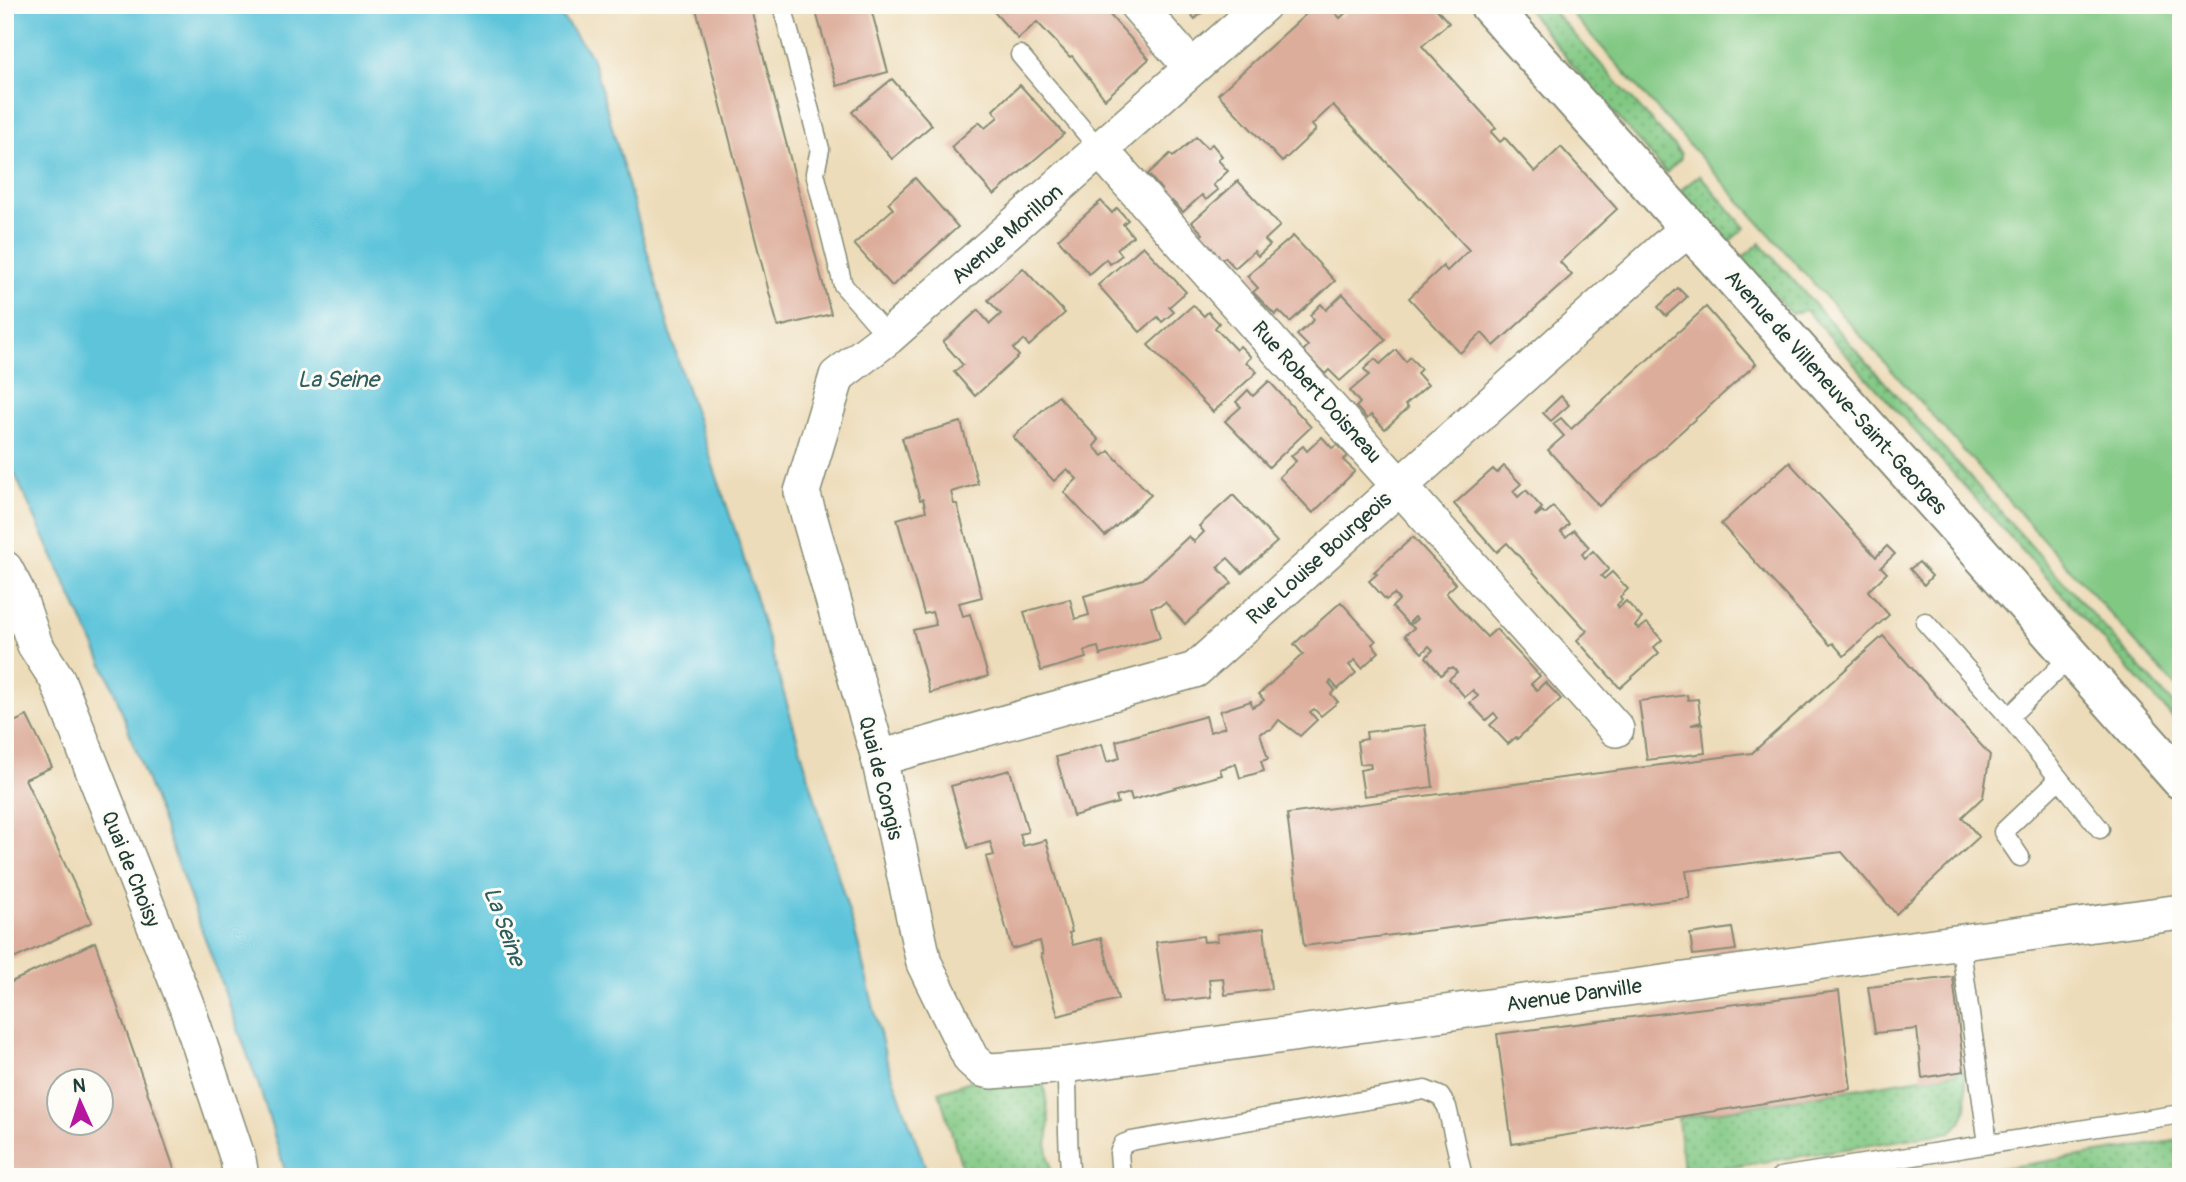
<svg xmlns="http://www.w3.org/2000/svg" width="2186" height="1182" font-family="Pangolin,sans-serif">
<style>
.grass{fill:url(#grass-dots);stroke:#50825c;stroke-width:2}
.park{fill:#81c883;stroke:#50825c;stroke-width:2}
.water{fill:#5dc4da;stroke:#3e8087;stroke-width:2}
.building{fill:#ddad9b;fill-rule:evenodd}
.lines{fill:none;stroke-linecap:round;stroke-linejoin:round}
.service-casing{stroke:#868c76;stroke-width:21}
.minor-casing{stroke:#868c76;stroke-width:38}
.secondary-casing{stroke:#868c76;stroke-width:42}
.service{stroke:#fff;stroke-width:18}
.minor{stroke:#fff;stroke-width:35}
.secondary{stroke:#fff;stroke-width:38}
.labels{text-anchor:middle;stroke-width:6;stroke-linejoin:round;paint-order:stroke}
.street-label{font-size:21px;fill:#1f3d34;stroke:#fdfcf7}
.water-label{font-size:23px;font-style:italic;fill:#2e5f5e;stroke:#fdfcf7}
</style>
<defs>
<pattern id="grass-dots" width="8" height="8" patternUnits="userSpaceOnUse" patternTransform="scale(1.75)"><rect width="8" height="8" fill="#81c883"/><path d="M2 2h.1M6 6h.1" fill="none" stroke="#69a46c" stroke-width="1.8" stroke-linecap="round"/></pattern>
</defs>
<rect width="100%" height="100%" fill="#fdfcf7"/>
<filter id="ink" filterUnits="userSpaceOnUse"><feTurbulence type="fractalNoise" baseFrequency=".0143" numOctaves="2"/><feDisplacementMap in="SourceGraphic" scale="14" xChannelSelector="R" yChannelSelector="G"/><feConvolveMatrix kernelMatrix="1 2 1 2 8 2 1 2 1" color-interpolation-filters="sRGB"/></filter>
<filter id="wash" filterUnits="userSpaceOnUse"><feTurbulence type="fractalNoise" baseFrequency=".00686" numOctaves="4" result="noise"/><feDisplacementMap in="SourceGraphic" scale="28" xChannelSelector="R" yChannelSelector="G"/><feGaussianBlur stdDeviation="1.57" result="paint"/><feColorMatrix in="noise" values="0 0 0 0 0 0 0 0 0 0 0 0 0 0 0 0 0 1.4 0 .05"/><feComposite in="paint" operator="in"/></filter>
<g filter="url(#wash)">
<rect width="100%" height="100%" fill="#eddcb9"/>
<g class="grass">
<path d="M1524,5H1548L1681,154V158L1666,173L1575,68Z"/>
<path d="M1700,175L1745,228L1727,243L1681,190Z"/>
<path d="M1760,243L2181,713V727L1806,310L1791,314L1741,259Z"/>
<path d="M1964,1071C1966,1098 1973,1113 1951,1132L1689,1174L1683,1171L1678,1118Z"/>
<path d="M979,1078L1043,1079L1049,1121L1047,1148L1052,1177H965L939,1092Z"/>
<path d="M2181,1140V1177H1947Z"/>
</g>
<path class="park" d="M1564,5H2181V693Z"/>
<path class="water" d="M5,5H553L592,57L682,374L738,539L858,943L886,1058L929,1177H287L260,1089L111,682L5,453Z"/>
<g id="blocks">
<g class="building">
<path d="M695,5H750L831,314L778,327Z"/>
<path d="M814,5H870L888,72L837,86Z"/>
<path d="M988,5H1101L1149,59L1105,99L1072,56L1070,57L1037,22L1018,39Z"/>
<path d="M1183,5H1210L1195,19Z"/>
<path d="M1316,5H1328L1340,18L1350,9L1347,5H1433L1449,23L1422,46L1496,128L1491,132L1500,142L1505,138L1535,172L1561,147L1617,209L1560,262L1572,275L1494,346L1482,333L1460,353L1409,298L1443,266L1447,271L1469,250L1333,105L1312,125L1316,130L1282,162L1218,94Z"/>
<path d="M892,79L932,125L892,159L852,112Z"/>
<path d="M1020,85L1064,134L994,195L951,147L979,122L985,128L998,117L993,110Z"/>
<path d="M1196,137L1207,148L1212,144L1222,156L1218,160L1228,171L1213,185L1218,190L1206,200L1202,195L1183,212L1172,201L1168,205L1156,193L1161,189L1148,174L1170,154L1173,157Z"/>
<path d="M915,178L958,227L892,286L854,244L893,209L888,203Z"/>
<path d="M1238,181L1280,226L1265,240L1270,245L1258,256L1254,251L1235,268L1225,257L1220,261L1198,238L1203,234L1192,222Z"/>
<path d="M1101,201L1112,213L1117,208L1128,220L1123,224L1133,236L1117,249L1122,255L1110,264L1106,259L1089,274L1058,239Z"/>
<path d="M1293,236L1335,281L1290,322L1279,311L1275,315L1253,292L1258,288L1247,276Z"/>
<path d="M1143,246L1186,292L1169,307L1174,312L1162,322L1158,317L1140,332L1098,285Z"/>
<path d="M1023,268L1065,313L1029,346L1024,340L1013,349L1019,356L975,396L954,372L963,365L943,342L978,310L990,324L1001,314L988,300Z"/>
<path d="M1678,288L1687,297L1666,316L1658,307Z"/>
<path d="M1343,294L1386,340L1340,381L1329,370L1325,374L1303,351L1308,346L1297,335L1314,320L1310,315L1321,304L1326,310Z"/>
<path d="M1193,305L1204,316L1208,312L1219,323L1215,328L1236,350L1240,346L1251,357L1246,362L1257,372L1213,412L1148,345Z"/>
<path d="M1706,307L1756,364L1599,506L1548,450L1564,436L1553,424L1561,418L1571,429Z"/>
<path d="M1396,350L1406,362L1410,357L1421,369L1417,373L1428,385L1405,405L1408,408L1385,429L1371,415L1367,419L1356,407L1360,403L1350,391L1369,375L1364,369L1375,359L1380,364Z"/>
<path d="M1269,381L1311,427L1269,467L1225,421L1241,407L1236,402L1248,390L1253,396Z"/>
<path d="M1058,396L1099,440L1094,446L1098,451L1103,456L1109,451L1151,495L1105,536L1064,492L1077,479L1067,469L1054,481L1013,437Z"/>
<path d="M1561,396L1569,405L1551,421L1543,413Z"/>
<path d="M961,422L978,484L951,492L954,504H957L982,597L959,603L963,616L970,614L988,676L930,693L913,630L936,625L932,612L924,614L897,519L926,511L923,499L920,500L902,438Z"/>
<path d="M1322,437L1332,448L1337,445L1348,456L1343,460L1355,471L1313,513L1279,477L1296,461L1291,456L1303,446L1307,451Z"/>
<path d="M1789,462L1876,557L1887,546L1895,554L1881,567L1887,573L1868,591L1889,615L1844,656L1833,643L1830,645L1721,524Z"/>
<path d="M1504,466L1521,484L1513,491L1518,497L1526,490L1542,508L1535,515L1536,516L1542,511L1545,514L1553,507L1569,524L1561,532L1566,537L1574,530L1589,547L1582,554L1585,558L1593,551L1609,569L1601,576L1604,579L1612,572L1628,589L1620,597L1622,600L1617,605L1619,608L1626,601L1642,618L1635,626L1639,629L1647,623L1662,640L1654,647L1659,653L1620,688L1577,640L1587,631L1507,543L1497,552L1454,504L1493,469L1497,473Z"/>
<path d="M1233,495L1277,542L1242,573L1228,558L1222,563L1218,568L1232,583L1185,624L1165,602L1161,605L1151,607L1160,638L1100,655L1098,647L1090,649L1084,651L1086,658L1041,671L1024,612L1070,599L1075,619L1089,615L1084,596L1143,579L1189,536L1194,542L1204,532L1199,526Z"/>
<path d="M1413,537L1456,584L1446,593L1460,609L1487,637L1496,629L1540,676L1531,684L1537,690L1545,682L1561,699L1517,739L1516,737L1508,744L1490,725L1498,718L1494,713L1486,720L1470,703L1478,696L1473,690L1465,697L1449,679L1457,672L1453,668H1449L1441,675L1426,657L1433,650L1429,646L1422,653L1405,635L1414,628L1410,625L1417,619L1415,617L1408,624L1392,607L1399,600L1394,594L1386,600L1369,581L1377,574L1374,572Z"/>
<path d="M1919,562L1932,576L1924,585L1910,569Z"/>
<path d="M1341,602L1376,641L1372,644L1379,652L1362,668L1355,660L1349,665L1356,673L1338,689L1331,681L1329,683L1335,690L1331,694L1338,702L1321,716L1314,709L1310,712L1317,720L1300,736L1279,720L1272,729L1260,733L1268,759L1261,761L1264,771L1240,778L1236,764L1220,769L1222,775L1132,800L1130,793L1116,797L1118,803L1073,816L1056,757L1102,744L1107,762L1120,758L1116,741L1206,716L1210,732L1225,727L1220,711L1251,701L1252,707L1259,704L1264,700L1259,694L1303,654L1294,644Z"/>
<path d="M1883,636L1990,755L1983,797L1962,817L1979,837L1896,914L1842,852L1686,871L1690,898L1304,946L1287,814L1752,753Z"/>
<path d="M1687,695L1688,700L1698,699L1701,722L1691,725L1702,724L1705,753L1647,760L1639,701Z"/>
<path d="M27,716L52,767L25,779L92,922L5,963V726Z"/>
<path d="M1425,725L1433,787L1364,796L1360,770L1371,768L1370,763L1360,764L1357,741L1367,739L1366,732Z"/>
<path d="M1010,770L1028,832L1020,834L1023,846L1046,840L1072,932L1069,933L1073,945L1101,938L1118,999L1058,1016L1041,954H1043L1040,941L1012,949L986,857L994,855L990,842L968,848L951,786Z"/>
<path d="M1264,928L1271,989L1225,995L1223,978L1209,979L1211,997L1165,1002L1156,942L1203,936L1204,942L1218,941L1217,934Z"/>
<path d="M1732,928L1736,950L1693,955L1690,934Z"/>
<path d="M95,942L177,1177H5V985ZM60,1080H102V1122H60Z"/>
<path d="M1953,977L1964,1071L1922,1078L1917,1029L1875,1033L1868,987Z"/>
<path d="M1839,991L1851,1089L1512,1144L1497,1034Z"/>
</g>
</g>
</g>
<g filter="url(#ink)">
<use href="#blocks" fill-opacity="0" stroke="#868c76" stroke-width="2"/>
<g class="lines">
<g class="service-casing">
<g id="service">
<path d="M782,5L820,149L815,173L843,285L888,337"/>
<path d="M1020,55L1101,151"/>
<path d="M1925,622L2009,717"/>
<path d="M2071,656L2009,717L2100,829"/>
<path d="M2020,857L2003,832L2059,779"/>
<path d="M1960,942L1988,1144"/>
<path d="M1066,1065C1069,1102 1066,1140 1071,1177"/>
<path d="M1121,1177L1119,1153L1123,1144L1131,1141L1425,1090L1440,1096L1447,1107L1463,1177"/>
<path d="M1780,1177L2181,1114"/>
</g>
</g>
<g class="minor-casing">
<g id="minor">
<path d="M1137,5L1191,67"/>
<path d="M1263,5L888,337L837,376L802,492L879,758L924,963L971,1059L982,1069L992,1071L1066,1065L2181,912"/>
<path d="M1101,151L1616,729"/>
<path d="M5,569L17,592L35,645L57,679L187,1007L238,1159L241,1177"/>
<path d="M879,758L1195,670L1665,248L1689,229"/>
</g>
</g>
<g class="secondary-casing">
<path id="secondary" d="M1489,5L1966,537L2181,780"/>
</g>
<use href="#service" class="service"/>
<use href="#minor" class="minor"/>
<use href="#secondary" class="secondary"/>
</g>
</g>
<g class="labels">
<g class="street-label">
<text transform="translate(1007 234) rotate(-41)" y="7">Avenue Morillon</text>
<text transform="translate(1317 392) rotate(48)" y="7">Rue Robert Doisneau</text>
<text transform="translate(1836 392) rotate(48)" y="7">Avenue de Villeneuve-Saint-Georges</text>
<text transform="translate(1319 558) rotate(-42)" y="7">Rue Louise Bourgeois</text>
<text transform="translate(881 778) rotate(76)" y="7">Quai de Congis</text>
<text transform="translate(131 869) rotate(68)" y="7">Quai de Choisy</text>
<text transform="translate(1574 995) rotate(-8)" y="7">Avenue Danville</text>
</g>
<g class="water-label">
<text x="338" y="387">La Seine</text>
<text transform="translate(505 926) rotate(70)" y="8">La Seine</text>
</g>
</g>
<rect width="2186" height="1182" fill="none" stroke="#fdfcf7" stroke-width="28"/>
<g transform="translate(80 1102) rotate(357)"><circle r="33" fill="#fdfcf7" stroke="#a4b0a9" stroke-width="2"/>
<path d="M0-5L12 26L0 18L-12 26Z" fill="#b5179e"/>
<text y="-10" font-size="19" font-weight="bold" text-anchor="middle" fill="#1f3d34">N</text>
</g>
</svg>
